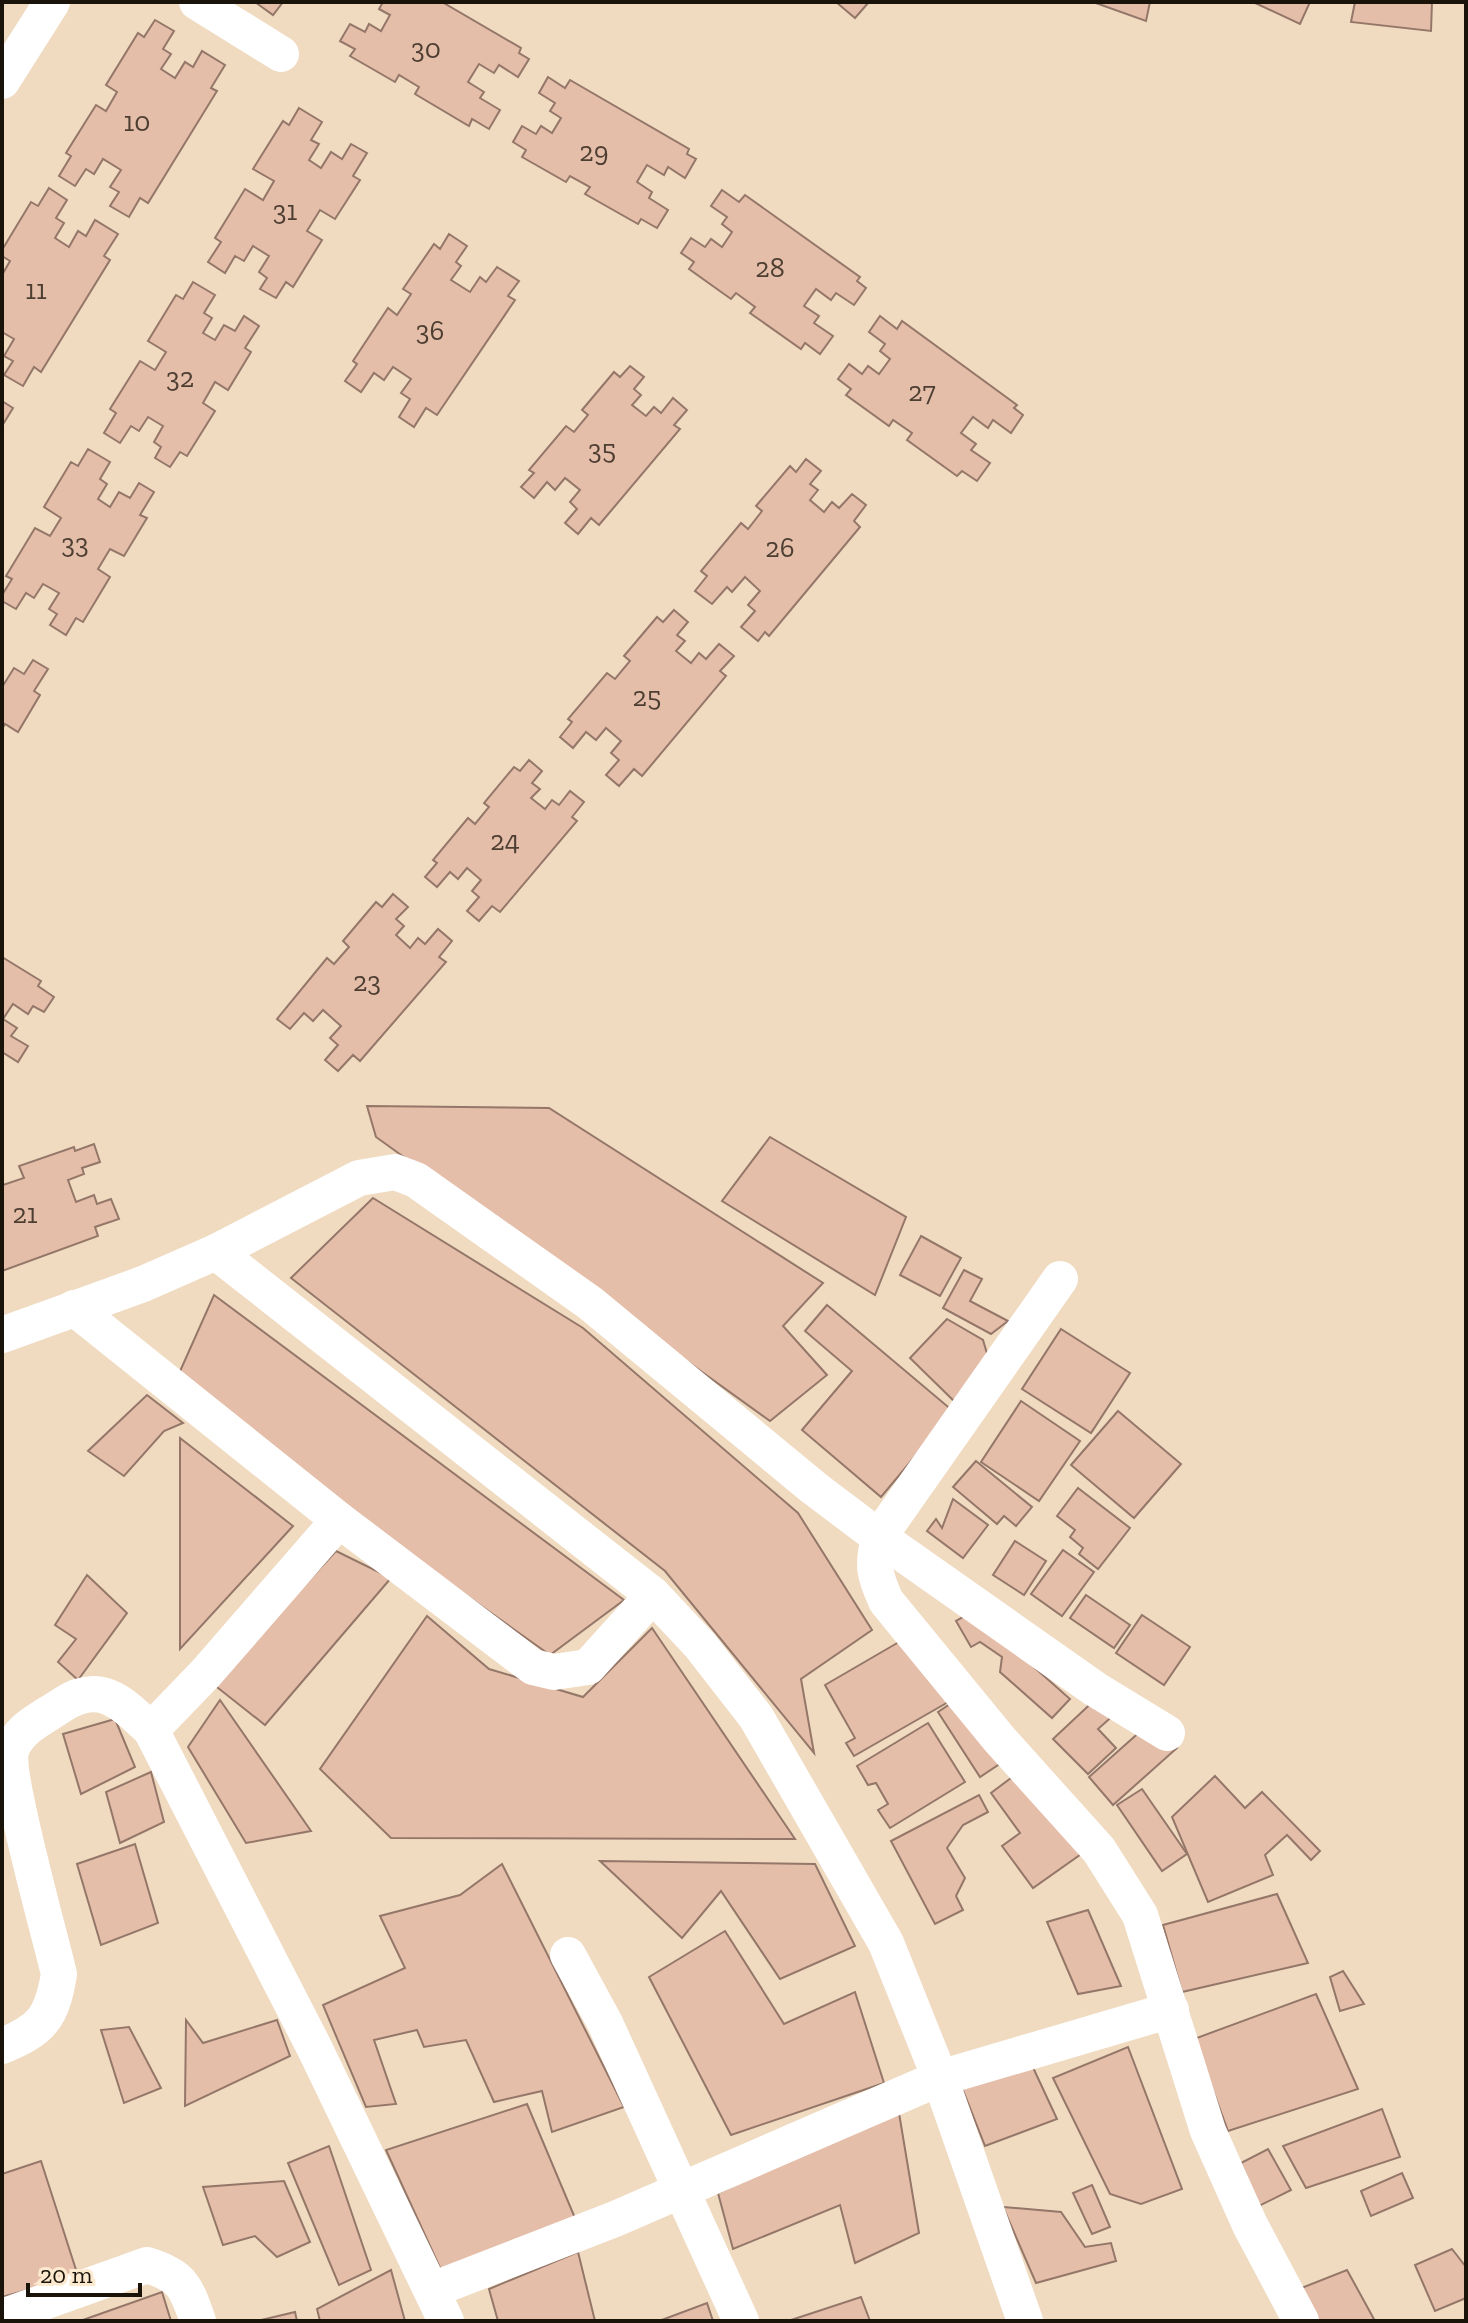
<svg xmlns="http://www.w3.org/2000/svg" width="1468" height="2323" font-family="'Zilla Slab',serif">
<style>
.building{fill:#e5beaa;stroke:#947769;stroke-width:2}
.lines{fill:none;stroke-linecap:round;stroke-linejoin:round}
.minor{stroke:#fff;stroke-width:36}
.labels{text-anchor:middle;stroke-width:8;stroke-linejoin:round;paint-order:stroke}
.number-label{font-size:28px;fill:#4d3e32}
</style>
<rect width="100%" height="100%" fill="#f0dbc1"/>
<g class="building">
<path d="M255,2H283L273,15Z"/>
<path d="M383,2H442L521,48L519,53L529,59L518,77L499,65L494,73L479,64L468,82L484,92L480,98L500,110L489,129L472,119L469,126L415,94L419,87L399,75L395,82L350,56L355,49L340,41L350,24L365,32L369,24L381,31L390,15L379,9Z"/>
<path d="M836,2H869L855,18Z"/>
<path d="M1093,2H1150L1146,21Z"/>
<path d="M1253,2H1310L1300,24Z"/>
<path d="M1355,2H1432L1431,31L1351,22Z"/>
<path d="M155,20L174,31L163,49L171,54L161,69L175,78L185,62L193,67L202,51L225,65L211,88L217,91L148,203L140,198L129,217L110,206L119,192L110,187L121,170L103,159L94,174L86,169L75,186L59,176L71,156L66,153L96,105L106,111L117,92L106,85L138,33L144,37Z"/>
<path d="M548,77L565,88L570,80L689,149L687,154L696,159L685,178L668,167L664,175L647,165L637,182L652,192L649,198L668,210L657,228L641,219L638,224L585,194L590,187L570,176L566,182L522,157L526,150L513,142L522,126L536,134L541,126L552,133L561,118L550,111L555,103L539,93Z"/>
<path d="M299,108L322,122L311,140L319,144L309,160L321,168L331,152L342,159L351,144L367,153L353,176L360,180L335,219L320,210L307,231L322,240L293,287L286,282L276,298L260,289L267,278L259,272L269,256L253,246L244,261L235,256L225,273L208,262L221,242L215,238L245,189L263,200L274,181L253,169L283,121L289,125Z"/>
<path d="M49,188L67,200L56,218L64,223L55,238L69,247L78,231L86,236L95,220L118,234L104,256L110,260L41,372L34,367L23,386L4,375L13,361L4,356L14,339L2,332V275L10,261L2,256V250L31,202L38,206Z"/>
<path d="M722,190L739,202L745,195L860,277L857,281L866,288L854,305L836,293L831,300L816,289L804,306L819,316L814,323L833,336L820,354L805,343L801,349L750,313L755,307L736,293L731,299L689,269L694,262L681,253L691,238L705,247L711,239L722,247L732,232L722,224L727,217L711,206Z"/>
<path d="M449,234L467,246L456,262L461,266L451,280L470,292L480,277L486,282L497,267L519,281L508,296L515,300L437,415L426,408L414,427L399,417L410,399L401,393L411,379L393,367L384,380L374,373L361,392L345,381L357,364L353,361L388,308L397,315L411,294L403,289L434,244L440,249Z"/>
<path d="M193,282L215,295L204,313L212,318L203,333L215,340L224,325L235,331L244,316L259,326L245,348L251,352L228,390L215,382L203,403L215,411L187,456L180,452L170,467L155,458L161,447L154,442L163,426L148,417L139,431L131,426L120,443L104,433L116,413L110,409L140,361L155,370L166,352L148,341L176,295L183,299Z"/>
<path d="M880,316L897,329L902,321L1017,405L1014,408L1023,415L1011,433L993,420L988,428L973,417L961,433L976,444L971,450L990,463L977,481L962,471L957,476L907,440L912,433L893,420L889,426L846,395L851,389L838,379L849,364L862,374L868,366L879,374L890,359L880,351L885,344L869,332Z"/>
<path d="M630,366L644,377L634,389L641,395L632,405L646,416L654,407L661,413L673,398L687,410L674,425L680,429L599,525L591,518L578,534L565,523L577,509L570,502L580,490L565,478L555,490L547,482L534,498L521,487L534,473L529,470L566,426L574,432L588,415L582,410L614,372L620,377Z"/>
<path d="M2,401L13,408L2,426Z"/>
<path d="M88,449L110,462L100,479L107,484L98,499L110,507L119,492L130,498L139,483L154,492L140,515L147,518L124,556L110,549L98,569L110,577L83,622L76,618L66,635L50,625L57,614L49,609L59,593L43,584L34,598L26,593L16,609L2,601V595L12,579L6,576L35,528L50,536L61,518L44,507L71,462L78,466Z"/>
<path d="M806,459L821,471L810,484L818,490L810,500L824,512L832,502L839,508L852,494L866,505L854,521L860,527L769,636L765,632L758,641L741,627L755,611L748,605L760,591L745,577L732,592L727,587L712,604L695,591L707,576L701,571L741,523L748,529L762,511L756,506L790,466L796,472Z"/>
<path d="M674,610L688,622L677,635L685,641L676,651L691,663L699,653L706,659L719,644L734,656L720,671L726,676L642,776L634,769L619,786L606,775L619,760L611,753L621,741L606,728L596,740L586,732L573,748L560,737L572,722L568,719L607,673L615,679L630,661L624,656L657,617L663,622Z"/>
<path d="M33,660L48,669L34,691L40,695L18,732L5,724L2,729V682L4,684L14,668L24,674Z"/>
<path d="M529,760L542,771L532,783L540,789L531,798L545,809L552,800L559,805L570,791L584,802L572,817L577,821L500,912L492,906L479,921L467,911L479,897L472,891L481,880L467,868L458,879L450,872L437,887L425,877L437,863L433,860L468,818L475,824L489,807L484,803L514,767L520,771Z"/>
<path d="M393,894L408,907L396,919L404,926L396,935L410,948L418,938L425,944L438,929L452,941L439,957L446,962L360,1061L353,1055L338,1071L325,1060L338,1045L330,1038L341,1026L323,1010L313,1021L304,1013L290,1029L277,1019L327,958L334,964L349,947L343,941L376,902L382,907Z"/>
<path d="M2,957L41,981L38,986L54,997L44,1012L33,1006L28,1014L13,1004L3,1019L17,1028L11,1036L28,1046L18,1062L2,1052Z"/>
<path d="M367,1106L549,1108L823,1283L783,1326L827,1375L770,1421L376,1137Z"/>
<path d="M770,1137L906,1217L875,1295L722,1201Z"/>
<path d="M94,1144L100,1162L82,1168L84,1174L68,1180L76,1202L94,1195L97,1204L111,1199L119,1219L95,1227L98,1236L2,1271V1182L3,1185L24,1178L19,1166L74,1147L75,1151Z"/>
<path d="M373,1198L583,1328L798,1513L872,1630L801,1679L814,1753L665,1571L291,1278Z"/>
<path d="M921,1236L961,1258L940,1296L900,1275Z"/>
<path d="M964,1270L982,1279L970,1301L1008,1321L991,1334L943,1308Z"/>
<path d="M214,1295L624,1600L550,1655L173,1387Z"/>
<path d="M827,1305L953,1411L881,1497L802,1430L852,1371L805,1331Z"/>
<path d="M947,1319L983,1340L991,1367L956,1403L910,1358Z"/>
<path d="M1061,1329L1130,1373L1091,1433L1022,1389Z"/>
<path d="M147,1395L183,1423L164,1431L124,1476L88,1451Z"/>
<path d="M1021,1401L1080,1441L1039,1501L981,1462Z"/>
<path d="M1118,1411L1181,1464L1134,1518L1071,1465Z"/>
<path d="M180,1438L293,1526L180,1649Z"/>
<path d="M976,1461L1032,1507L1016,1526L1004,1516L997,1524L953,1487Z"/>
<path d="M1078,1488L1130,1528L1098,1569L1079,1554L1083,1548L1070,1537L1075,1530L1057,1516Z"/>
<path d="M953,1499L988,1525L963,1558L927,1531L936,1519L942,1528Z"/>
<path d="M1015,1541L1046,1561L1024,1595L993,1575Z"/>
<path d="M1063,1550L1094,1572L1062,1616L1031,1594Z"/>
<path d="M336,1551L391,1578L265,1725L213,1684Z"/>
<path d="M87,1575L127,1613L78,1680L58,1662L76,1639L55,1625Z"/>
<path d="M1086,1595L1130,1625L1114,1648L1070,1618Z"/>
<path d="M972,1612L1070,1699L1052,1718L1000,1672L1002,1657L980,1642L971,1647L956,1621Z"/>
<path d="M1142,1615L1190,1647L1164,1685L1116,1653Z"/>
<path d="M427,1616L489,1669L583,1697L652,1628L795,1839L391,1838L320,1769Z"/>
<path d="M911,1635L950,1701L854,1756L846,1743L855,1738L825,1685Z"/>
<path d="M1100,1695L1116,1713L1098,1729L1116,1748L1088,1774L1053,1739Z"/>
<path d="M962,1696L1004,1761L980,1777L938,1712Z"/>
<path d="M220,1700L311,1831L246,1843L188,1747Z"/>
<path d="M115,1719L135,1767L81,1794L63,1734Z"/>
<path d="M928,1723L965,1782L890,1828L878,1810L888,1804L876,1783L868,1785L857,1766Z"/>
<path d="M1143,1729L1177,1748L1113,1805L1089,1777Z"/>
<path d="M1023,1769L1084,1852L1033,1888L1002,1846L1020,1833L991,1793Z"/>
<path d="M151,1772L164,1822L120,1843L106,1792Z"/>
<path d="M1215,1776L1245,1808L1262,1792L1320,1851L1311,1860L1287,1835L1265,1855L1273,1875L1208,1902L1172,1817Z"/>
<path d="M1142,1789L1187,1854L1162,1871L1117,1805Z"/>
<path d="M979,1795L988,1812L963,1825L947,1848L965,1878L956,1896L963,1910L935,1924L891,1841Z"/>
<path d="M135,1844L158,1923L101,1945L77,1864Z"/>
<path d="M600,1861L815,1864L855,1946L780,1979L721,1891L682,1938Z"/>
<path d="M502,1864L624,2107L552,2132L542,2091L494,2102L466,2040L424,2047L417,2030L374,2040L396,2104L366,2107L323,2005L405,1968L380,1916L460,1895Z"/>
<path d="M1277,1894L1308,1963L1182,1992L1163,1925Z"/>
<path d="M1088,1910L1121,1986L1078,1994L1047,1922Z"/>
<path d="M725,1931L784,2024L855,1992L884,2083L731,2135L649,1977Z"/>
<path d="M1343,1971L1364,2004L1340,2011L1330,1977Z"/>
<path d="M1316,1994L1358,2089L1228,2131L1194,2039Z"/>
<path d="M186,2020L203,2043L277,2020L290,2056L185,2106Z"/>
<path d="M129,2027L161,2088L124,2103L101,2030Z"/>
<path d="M1128,2047L1182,2189L1141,2204L1110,2194L1053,2078Z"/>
<path d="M1030,2061L1057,2119L985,2146L959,2080Z"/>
<path d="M527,2104L575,2218L441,2270L386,2150Z"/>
<path d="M898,2107L919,2233L855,2263L840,2205L733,2249L718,2193Z"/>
<path d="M1382,2109L1400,2157L1306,2188L1283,2146Z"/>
<path d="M329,2146L371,2270L339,2285L288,2163Z"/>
<path d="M1268,2149L1291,2190L1259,2206L1241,2163Z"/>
<path d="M41,2161L78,2276L2,2297V2174Z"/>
<path d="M1402,2173L1413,2198L1371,2216L1361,2191Z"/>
<path d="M284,2181L310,2242L277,2257L255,2236L223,2245L203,2187Z"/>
<path d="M1092,2185L1110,2227L1092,2234L1073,2193Z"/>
<path d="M1003,2207L1061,2212L1085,2247L1111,2243L1116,2261L1036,2283Z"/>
<path d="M1452,2249L1466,2267V2298L1435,2311L1415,2265Z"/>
<path d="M578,2252L595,2321H498L489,2289Z"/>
<path d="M391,2270L405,2321H320L317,2309Z"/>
<path d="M1347,2270L1375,2321H1317L1299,2289Z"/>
<path d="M162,2292L171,2321H80Z"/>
<path d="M861,2297L870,2321H788Z"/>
<path d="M707,2303L713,2321H659Z"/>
<path d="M295,2312L297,2321H257Z"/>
</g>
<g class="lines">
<g class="minor">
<path d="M197,2L281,54"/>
<path d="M2,81L52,2"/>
<path d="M216,1252L359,1178L395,1172L416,1180L590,1303L814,1488L879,1537L1095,1689L1167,1733"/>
<path d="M1060,1279L879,1537C872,1566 874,1574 886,1601L1000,1740L1099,1850L1140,1915L1208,2131L1250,2225L1301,2321"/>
<path d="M74,1308L339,1520L533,1667L554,1672L588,1667L653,1595"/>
<path d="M2,1335L143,1284L216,1252L653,1595L700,1645L756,1717L886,1943L940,2078L1025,2321"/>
<path d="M151,1730L314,2047L446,2321"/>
<path d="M568,1955L605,2023L741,2321"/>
<path d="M2,2046C42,2030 52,2017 59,1974C51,1939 3,1771 12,1748C21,1727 43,1718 62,1705C101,1679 123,1704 151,1730L206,1673L339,1520"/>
<path d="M432,2290L615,2219L940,2078L1171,2010"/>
<path d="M2,2317L147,2265C183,2276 186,2287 198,2321"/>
</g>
</g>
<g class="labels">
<g class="number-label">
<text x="426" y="58">30</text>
<text x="137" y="131">10</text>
<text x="594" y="161">29</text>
<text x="285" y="220">31</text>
<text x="770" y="277">28</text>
<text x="36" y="299">11</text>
<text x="430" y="340">36</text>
<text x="180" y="387">32</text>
<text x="922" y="401">27</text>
<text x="602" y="459">35</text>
<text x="75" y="553">33</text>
<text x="780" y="557">26</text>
<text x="647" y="706">25</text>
<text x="505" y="850">24</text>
<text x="367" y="991">23</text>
<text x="25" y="1223">21</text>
</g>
</g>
<rect width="1468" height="2323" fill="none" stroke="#1a130a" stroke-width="8"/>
<path d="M28 2283v12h112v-12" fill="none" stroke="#1a130a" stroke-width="4"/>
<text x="40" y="2283" font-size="24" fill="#1a130a" stroke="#fde9ce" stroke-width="6" paint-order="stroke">20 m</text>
</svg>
